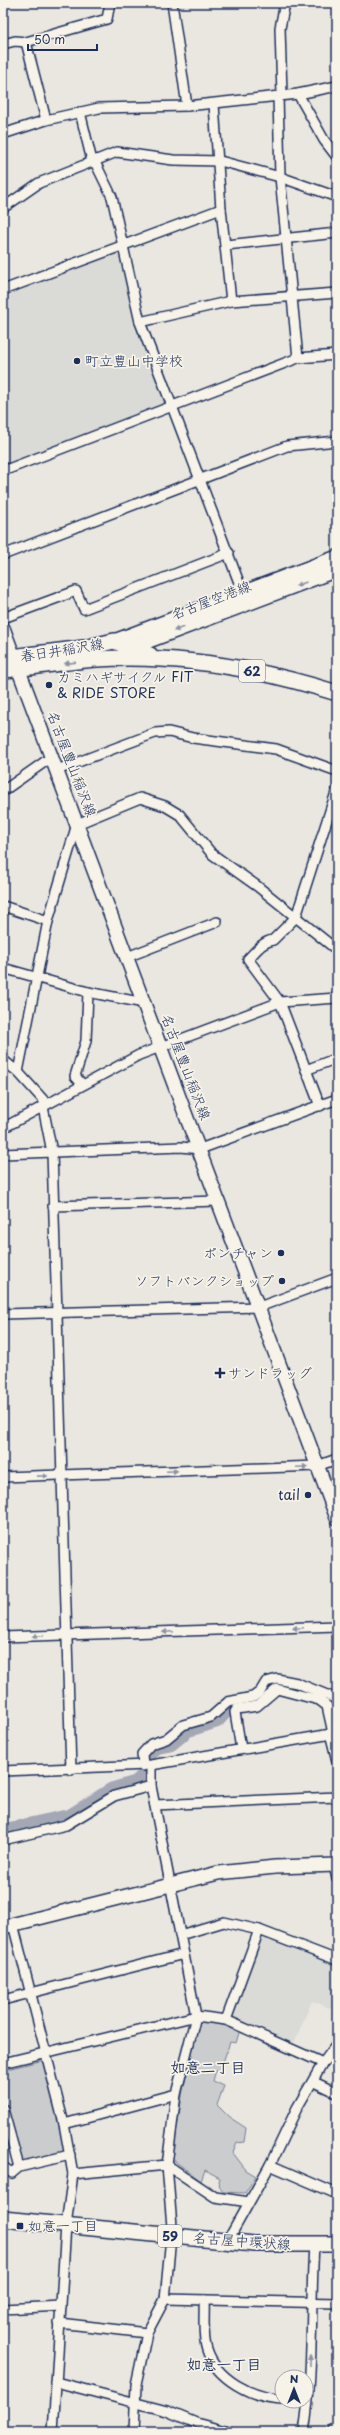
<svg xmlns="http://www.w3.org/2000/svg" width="340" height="2435" font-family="'Playpen Sans','Klee One',sans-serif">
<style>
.built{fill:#dadad6}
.green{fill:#cbcccd;stroke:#737e96}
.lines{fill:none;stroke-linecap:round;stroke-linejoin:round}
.river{stroke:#a3a8b4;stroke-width:17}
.street-casing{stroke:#1b2f5e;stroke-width:12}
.secondary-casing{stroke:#1b2f5e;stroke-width:16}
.primary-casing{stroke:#1b2f5e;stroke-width:18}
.street{stroke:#f7f3e8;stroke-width:9}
.secondary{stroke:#f7f3e8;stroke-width:13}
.primary{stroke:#f7f3e8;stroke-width:15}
.oneway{fill:#8991a3}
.poi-dot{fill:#1b2f5e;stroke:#f7f3e8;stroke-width:1.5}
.labels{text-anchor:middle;stroke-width:3.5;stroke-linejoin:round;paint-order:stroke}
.shield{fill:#f7f3e8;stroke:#5d6a87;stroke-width:1}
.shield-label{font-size:13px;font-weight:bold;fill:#1b2f5e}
.poi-label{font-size:14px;fill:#1b2f5e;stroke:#f7f3e8;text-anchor:start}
.street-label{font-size:14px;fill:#1b2f5e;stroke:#f7f3e8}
.neighbourhood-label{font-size:15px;font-weight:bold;fill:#1b2f5e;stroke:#f7f3e8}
</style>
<rect width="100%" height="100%" fill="#eae7e0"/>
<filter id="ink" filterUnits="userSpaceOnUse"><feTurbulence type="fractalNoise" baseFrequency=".025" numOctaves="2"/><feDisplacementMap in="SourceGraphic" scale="8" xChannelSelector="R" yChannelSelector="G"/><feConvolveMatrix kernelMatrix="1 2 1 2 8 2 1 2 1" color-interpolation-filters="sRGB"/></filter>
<g filter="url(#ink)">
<g class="built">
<path d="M119,251L135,320L167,402L165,405L3,467V296Z"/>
<path d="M265,1936L337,1965V2011L312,2001L293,2045L231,2018L260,1939Z"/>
</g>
<g class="green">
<path d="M202,2020L227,2023L240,2029L236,2043L230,2042L220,2071L216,2070L213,2081L224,2086L217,2105L229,2117L246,2128L244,2142L237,2143L233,2153L246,2170L256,2176L245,2193L223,2192L218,2185L220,2178L205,2170L201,2181L172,2159L183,2090L199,2021Z"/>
<path d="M40,2061L43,2062L67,2152L23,2163L19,2160L3,2099V2070Z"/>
</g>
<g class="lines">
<g class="river">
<path d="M147,1759L148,1752L155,1746L170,1743L187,1729L216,1720L229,1706L255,1701L269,1688L277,1683L320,1695L337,1706"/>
<path d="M3,1832L71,1817L112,1791L136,1784L143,1778"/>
</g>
<g class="street-casing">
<g id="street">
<path d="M172,3L187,106"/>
<path d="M26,42L46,120"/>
<path d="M3,44L15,41L26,42L107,19L110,3"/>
<path d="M298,94L324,140L337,157"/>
<path d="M282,95L280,28L285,3"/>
<path d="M278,96L280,177L298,358"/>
<path d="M214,104L221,209L231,301"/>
<path d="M80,112L92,161"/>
<path d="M3,134L46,120L99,108L187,106L298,94L337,86"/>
<path d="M94,160L112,197L140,322L243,593"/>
<path d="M3,208L39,183L117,152L173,160L220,161L280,177L337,197"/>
<path d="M226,245L337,233"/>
<path d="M3,290L221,209"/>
<path d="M140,322L231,301L337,293"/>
<path d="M3,471L298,358L337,355"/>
<path d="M3,555L287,446L337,441"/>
<path d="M3,618L76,591L84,609L229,553"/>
<path d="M57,770L155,733L169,732L193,738L276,749L337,771"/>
<path d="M3,791L53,756"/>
<path d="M3,906L48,921"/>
<path d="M127,957L217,922"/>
<path d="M3,968L88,992L144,1003"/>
<path d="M3,1060L18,1072L47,1104"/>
<path d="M306,1070L337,1058"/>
<path d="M18,1072L48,921L77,824L140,798L165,806L180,815L212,854L257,886L337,950"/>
<path d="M82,1084L75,1076L86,1041L88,992"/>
<path d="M320,1106L280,1002L248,959C256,951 262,942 273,940L296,917L337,789"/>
<path d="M43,1107L52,1152L71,1770"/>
<path d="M3,1128L139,1055L280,1002L337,998"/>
<path d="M3,1154L181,1147L200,1149L337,1099"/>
<path d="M53,1206L218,1201"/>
<path d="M3,1314L259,1307L337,1278"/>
<path d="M3,1477L317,1466L337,1459"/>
<path d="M3,1637L337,1626"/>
<path d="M330,1733L337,1761"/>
<path d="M241,1749L235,1712L237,1709L257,1706L277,1689L319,1700L327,1706L333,1733"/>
<path d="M143,1766L142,1754L151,1744L166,1739L183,1725L211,1717L228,1702L253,1697L260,1692L266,1682L277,1679L297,1683L337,1699"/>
<path d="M3,1771L147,1765"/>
<path d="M155,1805L337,1797"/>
<path d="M3,1840L66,1825L114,1796L151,1786V1765L337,1733"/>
<path d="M334,1865L337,1879"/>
<path d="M13,1924L64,2124L73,2174L66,2225L53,2432"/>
<path d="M180,1935L224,1922L259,1930L337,1960"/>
<path d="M3,2000L184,1954"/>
<path d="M226,2020L259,1930"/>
<path d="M3,2063L196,2016L226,2020L323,2063"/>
<path d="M314,2082L337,2093"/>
<path d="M3,2109L19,2167L70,2155"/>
<path d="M64,2124L176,2094"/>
<path d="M270,2165L337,2194"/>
<path d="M3,2167L12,2173L19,2167"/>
<path d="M73,2174L167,2165L215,2197L249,2202"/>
<path d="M227,2242L270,2165L297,2108L323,2063L337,2044"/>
<path d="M165,2299L337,2303"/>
<path d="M204,2300C205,2315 202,2336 207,2350C216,2379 252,2398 282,2399"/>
<path d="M3,2309L61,2306"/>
<path d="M59,2323L147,2333"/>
<path d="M56,2382L167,2411L196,2423L229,2432"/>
<path d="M134,2432L136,2385L147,2333L165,2299L172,2227L167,2165L176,2094L196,2016L151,1786"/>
<path d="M304,2432C314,2370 310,2308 314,2245"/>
<path d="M332,2432L337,2426"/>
</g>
</g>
<g class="secondary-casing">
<g id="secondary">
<path d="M3,628L337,1518"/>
<path d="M114,641L337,557"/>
<path d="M125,650L337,570"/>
<path d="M3,1927L218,1873L275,1867L337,1865"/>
</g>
</g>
<g class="primary-casing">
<g id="primary">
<path d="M3,658L84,648L114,641L150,655"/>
<path d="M3,670C34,668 65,661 97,659C178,654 261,669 337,693"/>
<path d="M3,2219L254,2244H337"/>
</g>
</g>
<use href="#street" class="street"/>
<use href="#secondary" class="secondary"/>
<use href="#primary" class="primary"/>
</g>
<defs><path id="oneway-solid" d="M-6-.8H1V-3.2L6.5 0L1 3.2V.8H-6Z"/></defs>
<g class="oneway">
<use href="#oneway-solid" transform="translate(301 584) rotate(160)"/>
<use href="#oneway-solid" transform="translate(179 629) rotate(159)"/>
<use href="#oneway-solid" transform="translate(70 663) rotate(173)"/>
<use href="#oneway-solid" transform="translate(302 1467) rotate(-2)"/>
<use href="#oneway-solid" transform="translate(172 1471) rotate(-2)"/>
<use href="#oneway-solid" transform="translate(42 1476) rotate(-1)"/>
<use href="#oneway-solid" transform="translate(298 1628) rotate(178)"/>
<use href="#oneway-solid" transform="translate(168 1632) rotate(178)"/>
<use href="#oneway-solid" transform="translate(38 1636) rotate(178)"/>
<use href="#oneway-solid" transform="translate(310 2361) rotate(-90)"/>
</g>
</g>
<g class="poi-dot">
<circle cx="77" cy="361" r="4"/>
<circle cx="49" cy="685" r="4"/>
<circle cx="281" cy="1253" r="4"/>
<circle cx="282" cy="1281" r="4"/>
<path d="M218 1367h4v4h4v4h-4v4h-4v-4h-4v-4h4z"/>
<circle cx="308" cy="1495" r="4"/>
<rect x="16" y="2222" width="8" height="8" rx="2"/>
</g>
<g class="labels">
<g class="shield">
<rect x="239" y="660" width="26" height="22" rx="3"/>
<rect x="158" y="2225" width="24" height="22" rx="3"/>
</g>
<g class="shield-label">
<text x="252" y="676">62</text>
<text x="170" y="2241">59</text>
</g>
<g class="poi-label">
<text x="85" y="366">町立豊山中学校</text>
<text x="57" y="682">カミハギサイクル FIT<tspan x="57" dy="16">&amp; RIDE STORE</tspan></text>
<text x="273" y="1258" text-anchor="end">ポンチャン</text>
<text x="274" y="1286" text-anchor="end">ソフトバンクショップ</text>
<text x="228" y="1378">サンドラッグ</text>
<text x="300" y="1500" text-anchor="end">tail</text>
<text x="28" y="2231">如意一丁目</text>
</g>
<g class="street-label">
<text transform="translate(211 600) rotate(-21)" y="5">名古屋空港線</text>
<text transform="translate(62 650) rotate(-9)" y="5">春日井稲沢線</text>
<text transform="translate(72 764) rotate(69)" y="5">名古屋豊山稲沢線</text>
<text transform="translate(186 1067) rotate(69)" y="5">名古屋豊山稲沢線</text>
<text transform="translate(242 2241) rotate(4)" y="5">名古屋中環状線</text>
</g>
<g class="neighbourhood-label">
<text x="208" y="2073">如意二丁目</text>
<text x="224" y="2370">如意一丁目</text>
</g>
</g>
<rect width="340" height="2435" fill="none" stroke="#f7f3e8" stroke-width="16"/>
<rect x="8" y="8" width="324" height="2419" fill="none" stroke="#1b2f5e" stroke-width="1.5" filter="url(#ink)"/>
<g transform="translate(294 2389)"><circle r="19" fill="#f7f3e8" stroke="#9fa5b1"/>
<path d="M0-3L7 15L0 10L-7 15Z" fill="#1b2f5e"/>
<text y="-6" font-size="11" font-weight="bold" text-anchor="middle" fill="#1b2f5e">N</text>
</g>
<path d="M28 44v6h69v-6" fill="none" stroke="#1b2f5e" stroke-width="2"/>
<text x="34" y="44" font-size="12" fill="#1b2f5e" stroke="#f7f3e8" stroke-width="3" paint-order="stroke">50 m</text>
</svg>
